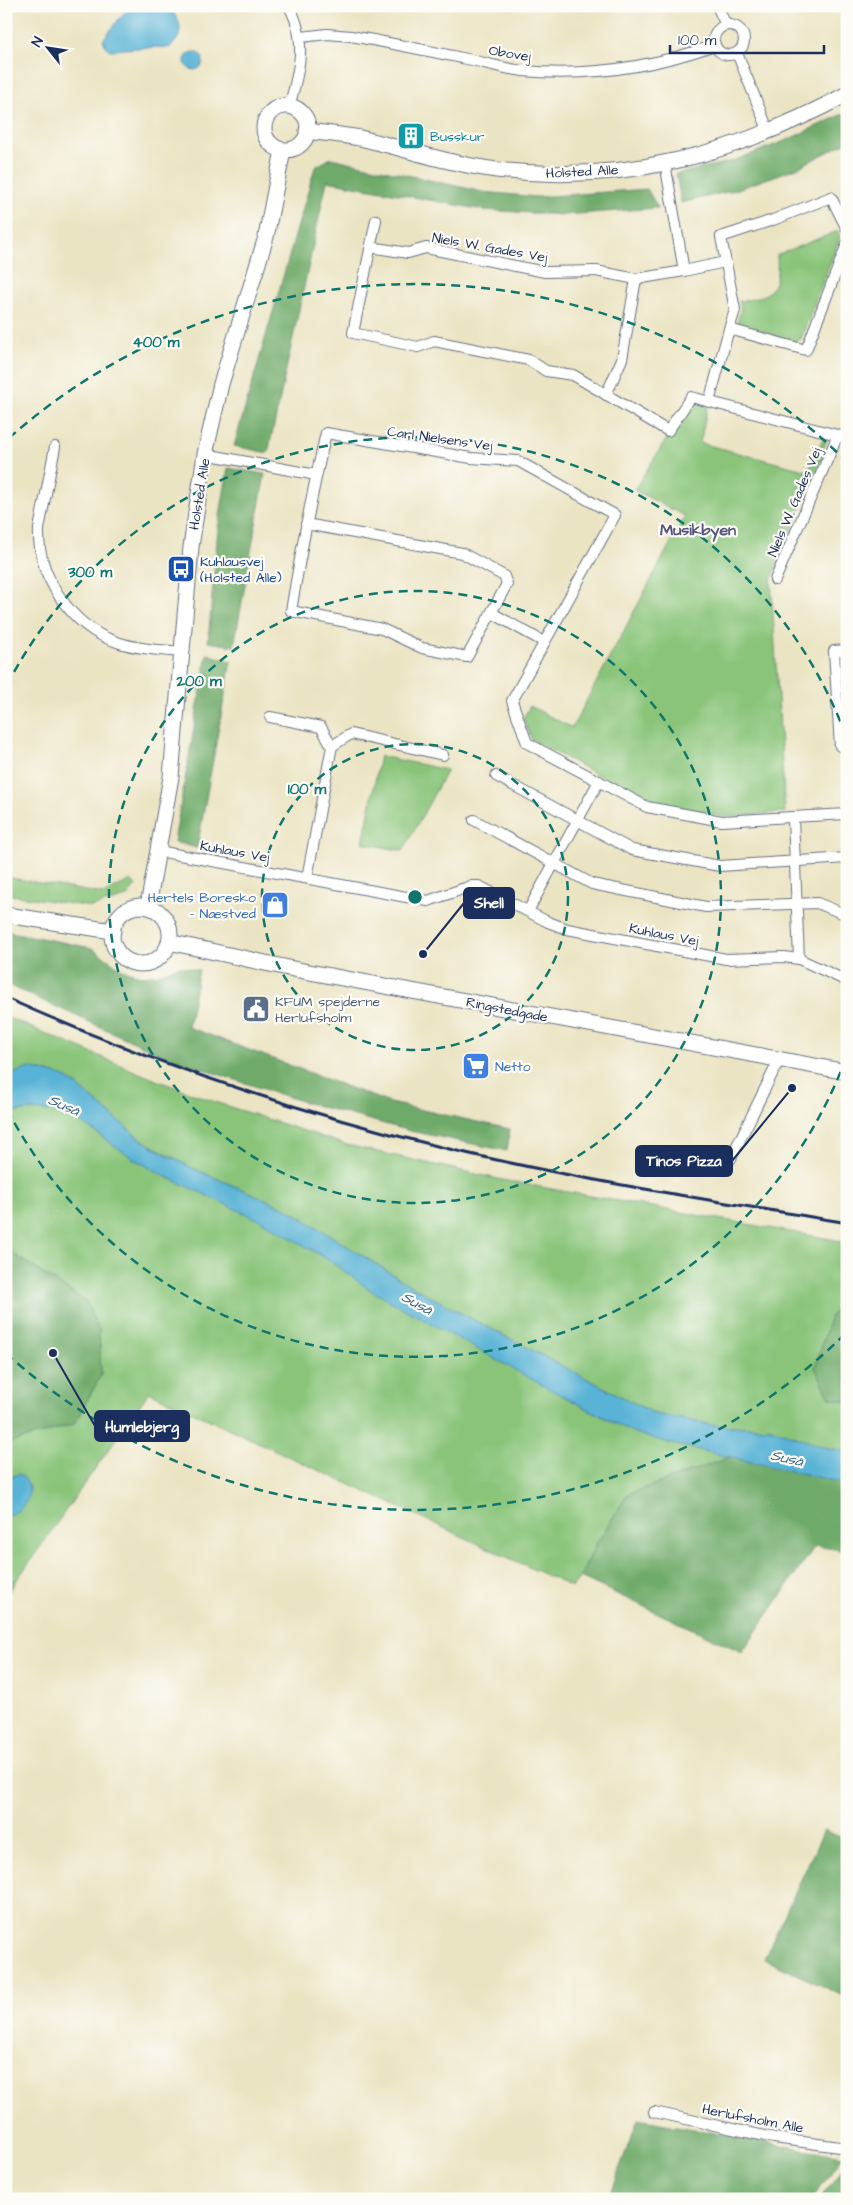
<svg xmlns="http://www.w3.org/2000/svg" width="853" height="2205" font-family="'Architects Daughter',sans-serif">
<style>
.green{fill:#89c479;stroke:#527a6c}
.forest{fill:#6eaa69;stroke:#446c64}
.water{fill:#59b3d6;stroke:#3a719a}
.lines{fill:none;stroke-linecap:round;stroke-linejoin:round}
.street-casing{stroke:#646e81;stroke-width:12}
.secondary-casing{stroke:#646e81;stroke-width:17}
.street{stroke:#fff;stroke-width:10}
.secondary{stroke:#fff;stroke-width:15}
.rail{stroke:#1b2f5e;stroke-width:3}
.ring{fill:none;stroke:#0f766e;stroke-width:2.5;stroke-dasharray:9 6}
.labels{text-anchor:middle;stroke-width:4.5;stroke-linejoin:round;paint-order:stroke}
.street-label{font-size:14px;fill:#1b2f5e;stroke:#fdfcf7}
.culture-label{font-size:14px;fill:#0d838f;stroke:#fdfcf7;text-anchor:start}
.transit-label{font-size:14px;fill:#164399;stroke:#fdfcf7;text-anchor:start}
.shop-label{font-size:14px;fill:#366cbe;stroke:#fdfcf7;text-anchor:end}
.service-label{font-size:14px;fill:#4e5e75;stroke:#fdfcf7;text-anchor:start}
.water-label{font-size:15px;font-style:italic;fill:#315d88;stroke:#fdfcf7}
.quarter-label{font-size:16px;font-weight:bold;fill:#545380;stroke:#fdfcf7}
.centre{fill:#0f766e;stroke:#fdfcf7;stroke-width:2.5}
.ring-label{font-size:15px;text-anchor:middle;font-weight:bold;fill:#0f766e;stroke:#fdfcf7;stroke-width:4.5;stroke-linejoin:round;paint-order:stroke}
.leader{fill:none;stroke:#1b2f5e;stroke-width:2}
.callout-dot{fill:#1b2f5e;stroke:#fdfcf7;stroke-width:2}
.callout{fill:#1b2f5e;stroke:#1b2f5e;stroke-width:2}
.callout-label{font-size:15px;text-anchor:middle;font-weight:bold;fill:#fff}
</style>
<rect width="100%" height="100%" fill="#fdfcf7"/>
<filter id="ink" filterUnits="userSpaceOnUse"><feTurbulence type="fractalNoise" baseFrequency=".02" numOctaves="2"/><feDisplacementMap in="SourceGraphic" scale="10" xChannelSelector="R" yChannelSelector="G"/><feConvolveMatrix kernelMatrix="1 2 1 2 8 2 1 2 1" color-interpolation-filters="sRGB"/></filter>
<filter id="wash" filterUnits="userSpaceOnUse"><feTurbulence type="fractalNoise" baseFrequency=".0096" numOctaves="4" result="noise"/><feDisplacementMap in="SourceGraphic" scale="20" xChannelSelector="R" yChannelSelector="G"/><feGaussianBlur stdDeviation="1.12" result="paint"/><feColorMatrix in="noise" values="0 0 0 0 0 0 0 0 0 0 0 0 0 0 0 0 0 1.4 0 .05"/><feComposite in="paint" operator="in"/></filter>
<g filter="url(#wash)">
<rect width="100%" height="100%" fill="#ebe4c3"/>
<g class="green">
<path d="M838,231L840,237L801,339L794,342L737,324L741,308L739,301C773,298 779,287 777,255Z"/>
<path d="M691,401L708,405L700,443L808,471L825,435L828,437L823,450L825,451L771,580L785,812L725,817L645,800L532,740L523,718L530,706L572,728L685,516L634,490Z"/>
<path d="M380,756L447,770L403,851L363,843Z"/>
<path d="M6,877L103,894L131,880L136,885L127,897L91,907L12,895L6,892Z"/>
<path d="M6,1017L156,1080L218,1103L347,1145L507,1181L847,1242V1297L830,1317V1398L847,1401V1452L824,1447L771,1428L712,1425L655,1414L468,1317L408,1284L286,1208L192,1168L139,1138L75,1084L12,1073L6,1076Z"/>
<path d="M32,1110L49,1111L78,1120L134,1159L167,1177L266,1223L327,1259L372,1291L614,1423L669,1443L731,1457L628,1494L596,1544L580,1577L572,1587L149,1392L16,1581L6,1575V1444L74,1424L101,1375L99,1330L86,1302L6,1249V1113Z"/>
</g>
<g class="forest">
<path d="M847,112V142L797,168L735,190L681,203L676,174L733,161L787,140Z"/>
<path d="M331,158L483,192L537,197L647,189L658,208L564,215L484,210L327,181L268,453L234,446L315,167Z"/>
<path d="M228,468L265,474L234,646L208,642L218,528Z"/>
<path d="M207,654L231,661L197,848L174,842Z"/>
<path d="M6,931L92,948L120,968L140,976L160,974L179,966L199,970L188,1027L390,1103L510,1129L507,1151L410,1131L304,1102L171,1059L6,984Z"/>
<path d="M6,1249L86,1302L99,1330L101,1375L74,1424L6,1444Z"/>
<path d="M847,1297V1355L844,1363L847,1364V1401L830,1398L815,1368L830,1317Z"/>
<path d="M731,1457L847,1484V1551L815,1546L742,1652L580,1577L596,1544L628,1494Z"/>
<path d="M6,1575L16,1581L6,1596Z"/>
<path d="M824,1830L847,1840V1998L764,1959Z"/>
<path d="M638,2119L843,2156L812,2199H608Z"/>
<path d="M847,2162V2199H820Z"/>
</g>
<g class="water">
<path d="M132,6H166C182,19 186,35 169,48C148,46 131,49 110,50L105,46L103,40L122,15Z"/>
<circle cx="194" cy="61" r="9"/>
<path d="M30,1068L63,1076L75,1084L139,1138L155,1148L192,1168L286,1208L408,1284L468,1317L655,1414L712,1425L771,1428L824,1447L847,1452V1484L669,1443L632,1432L542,1385L372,1291L327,1259L266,1223L167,1177L134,1159L78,1120L49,1111L32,1110L6,1113V1076Z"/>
<path d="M18,1474C40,1485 26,1513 6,1515V1480Z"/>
</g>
</g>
<g filter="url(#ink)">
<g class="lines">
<g class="street-casing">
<g id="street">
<path d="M289,6C308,40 299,72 289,107"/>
<path d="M717,6L726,25"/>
<circle cx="729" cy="40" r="15"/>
<path d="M301,37L327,34L351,36C390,43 429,51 467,59C486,63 505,69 523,71C589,77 653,67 715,45"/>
<path d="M737,53L769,132"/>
<path d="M665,163L684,271L725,262"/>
<path d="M376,220L353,333L418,347L434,341L529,360L546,371L573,375L668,431L691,397L845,437L847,432"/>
<path d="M847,229L831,197L773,220L721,237L735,310L729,329L806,350L847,244"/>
<path d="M370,247L408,253L426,248L545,272L596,271L636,279L684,271"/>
<path d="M606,395L622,359L636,279"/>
<path d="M709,402L729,329"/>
<path d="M55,447L39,529C37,575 71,627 117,642C137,649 160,650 181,652"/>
<path d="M205,454L316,475"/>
<path d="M306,524L462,553L504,576L507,584L467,657L422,648L382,629L291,611C301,551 312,492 326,433L471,458L518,461L615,515L512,701L527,743L647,807L722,821L847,814"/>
<path d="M775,580L838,435"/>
<path d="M492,613L544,642"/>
<path d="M847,650L834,651L840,746H847"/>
<path d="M270,717L321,727L332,746"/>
<path d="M496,776L632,850L720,866L847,858"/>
<path d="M793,818L799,959"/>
<path d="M474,820L592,884L706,907L817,903L847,915"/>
<path d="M158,851L428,901L471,886H479L548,922L567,929L726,959L784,957L799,959L847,981"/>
<path d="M307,878L332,746L351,734L443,755"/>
<path d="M528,911L599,781"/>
<path d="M730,1160L779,1060"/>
<path d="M654,2112L774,2138L847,2148"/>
</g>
</g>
<g class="secondary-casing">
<g id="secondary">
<circle cx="286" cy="128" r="22"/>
<path d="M307,131C325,133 343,135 360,138C406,149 450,164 497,170C624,185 736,154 847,94"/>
<path d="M148,906L171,777L191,547L205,454L221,384L266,237L283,150"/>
<circle cx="141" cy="935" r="29"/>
<path d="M6,915L113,931"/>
<path d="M169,942L293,969L847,1072"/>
</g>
</g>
<use href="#street" class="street"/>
<use href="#secondary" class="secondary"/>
<path class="rail" d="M6,998C146,1061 292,1110 441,1147C575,1180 711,1200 847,1223"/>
</g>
</g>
<g class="ring">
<circle cx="415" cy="897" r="153"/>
<circle cx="415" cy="897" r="306"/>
<path d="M846 1058A460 460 0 0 1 7 1109M7 685A460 460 0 0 1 846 736"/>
<path d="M845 1334A613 613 0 0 1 9 1356M9 438A613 613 0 0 1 845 460"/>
</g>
<defs>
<g id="building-square" transform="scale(1.4375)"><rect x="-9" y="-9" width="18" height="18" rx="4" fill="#0f9aa8" stroke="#fdfcf7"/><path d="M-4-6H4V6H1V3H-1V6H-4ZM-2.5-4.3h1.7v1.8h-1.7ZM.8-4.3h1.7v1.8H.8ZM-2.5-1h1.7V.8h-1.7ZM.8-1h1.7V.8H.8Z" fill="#fff"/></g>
<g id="bus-square" transform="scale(1.4375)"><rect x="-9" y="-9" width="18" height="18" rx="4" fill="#1a4fb4" stroke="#fdfcf7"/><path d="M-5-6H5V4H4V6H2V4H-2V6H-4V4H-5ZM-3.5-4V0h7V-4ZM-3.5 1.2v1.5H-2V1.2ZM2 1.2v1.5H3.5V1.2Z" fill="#fff"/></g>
<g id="shop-square" transform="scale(1.4375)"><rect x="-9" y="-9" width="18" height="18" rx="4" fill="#3f7fe0" stroke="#fdfcf7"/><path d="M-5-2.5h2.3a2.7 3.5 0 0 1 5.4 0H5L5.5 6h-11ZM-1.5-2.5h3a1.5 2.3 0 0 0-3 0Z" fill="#fff"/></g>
<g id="civic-square" transform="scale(1.4375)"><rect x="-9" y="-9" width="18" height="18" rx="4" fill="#5c6f8a" stroke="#fdfcf7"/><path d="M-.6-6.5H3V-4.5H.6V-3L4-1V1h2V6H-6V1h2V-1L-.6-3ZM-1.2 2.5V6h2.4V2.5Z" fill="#fff"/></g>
<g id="supermarket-square" transform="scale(1.4375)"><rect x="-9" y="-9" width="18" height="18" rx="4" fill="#3f7fe0" stroke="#fdfcf7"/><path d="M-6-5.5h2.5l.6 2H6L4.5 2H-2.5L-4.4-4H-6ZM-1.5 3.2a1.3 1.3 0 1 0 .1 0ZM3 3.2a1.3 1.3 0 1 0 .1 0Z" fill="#fff"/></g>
</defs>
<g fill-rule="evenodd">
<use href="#building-square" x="411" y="136"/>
<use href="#bus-square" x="181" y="569"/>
<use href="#shop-square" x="275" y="905"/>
<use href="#civic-square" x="256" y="1009"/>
<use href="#supermarket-square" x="476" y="1066"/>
</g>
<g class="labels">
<g class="street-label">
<text transform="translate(510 53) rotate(9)" y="5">Obovej</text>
<text transform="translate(582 171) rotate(-3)" y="5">Holsted Alle</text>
<text transform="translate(490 247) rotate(10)" y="5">Niels W. Gades Vej</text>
<text transform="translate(440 438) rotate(8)" y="5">Carl Nielsens Vej</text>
<text transform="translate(199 494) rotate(-81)" y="5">Holsted Alle</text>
<text transform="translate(794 502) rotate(-67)" y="5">Niels W. Gades Vej</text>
<text transform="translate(235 851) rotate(10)" y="5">Kuhlaus Vej</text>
<text transform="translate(664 934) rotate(11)" y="5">Kuhlaus Vej</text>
<text transform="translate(507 1009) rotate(11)" y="5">Ringstedgade</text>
<text transform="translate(753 2118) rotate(11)" y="5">Herlufsholm Alle</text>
</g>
<g class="culture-label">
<text x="430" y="141">Busskur</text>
</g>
<g class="transit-label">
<text x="200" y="566">Kuhlausvej<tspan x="200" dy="16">(Holsted Alle)</tspan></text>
</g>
<g class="shop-label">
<text x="256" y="902">Hertels Boresko<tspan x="256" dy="16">- Næstved</tspan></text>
<text x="495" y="1071" text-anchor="start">Netto</text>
</g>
<g class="service-label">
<text x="275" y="1006">KFUM spejderne<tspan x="275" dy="16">Herlufsholm</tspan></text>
</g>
<g class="water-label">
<text transform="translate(64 1105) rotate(24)" y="5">Suså</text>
<text transform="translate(417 1303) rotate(29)" y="5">Suså</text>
<text transform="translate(787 1458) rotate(13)" y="5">Suså</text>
</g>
<g class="quarter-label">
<text x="698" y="535">Musikbyen</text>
</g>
</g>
<circle cx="415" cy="897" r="8" class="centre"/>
<g class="ring-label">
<text x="156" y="347">400 m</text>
<text x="90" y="577">300 m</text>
<text x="199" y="686">200 m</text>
<text x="307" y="794">100 m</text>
</g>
<path class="leader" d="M423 954L464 903M792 1088L732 1161M53 1353L95 1426"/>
<g class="callout-dot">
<circle cx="423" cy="954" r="5"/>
<circle cx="792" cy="1088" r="5"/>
<circle cx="53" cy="1353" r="5"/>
</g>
<g class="callout">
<rect x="464" y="888" width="50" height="30" rx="5"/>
<rect x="636" y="1146" width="96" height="30" rx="5"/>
<rect x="95" y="1411" width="94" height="30" rx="5"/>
</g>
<g class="callout-label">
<text x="489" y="908">Shell</text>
<text x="684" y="1166">Tinos Pizza</text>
<text x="142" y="1432">Humlebjerg</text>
</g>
<rect width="853" height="2205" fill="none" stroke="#fdfcf7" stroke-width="25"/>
<g transform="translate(48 48) rotate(300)" stroke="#fdfcf7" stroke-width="4" paint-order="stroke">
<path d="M0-4L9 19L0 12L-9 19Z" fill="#1b2f5e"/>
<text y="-8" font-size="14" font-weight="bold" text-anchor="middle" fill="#1b2f5e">N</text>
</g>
<path d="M670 45v8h154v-8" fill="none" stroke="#1b2f5e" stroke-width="2.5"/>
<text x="678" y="45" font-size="15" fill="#1b2f5e" stroke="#fdfcf7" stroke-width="4" paint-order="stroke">100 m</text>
</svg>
